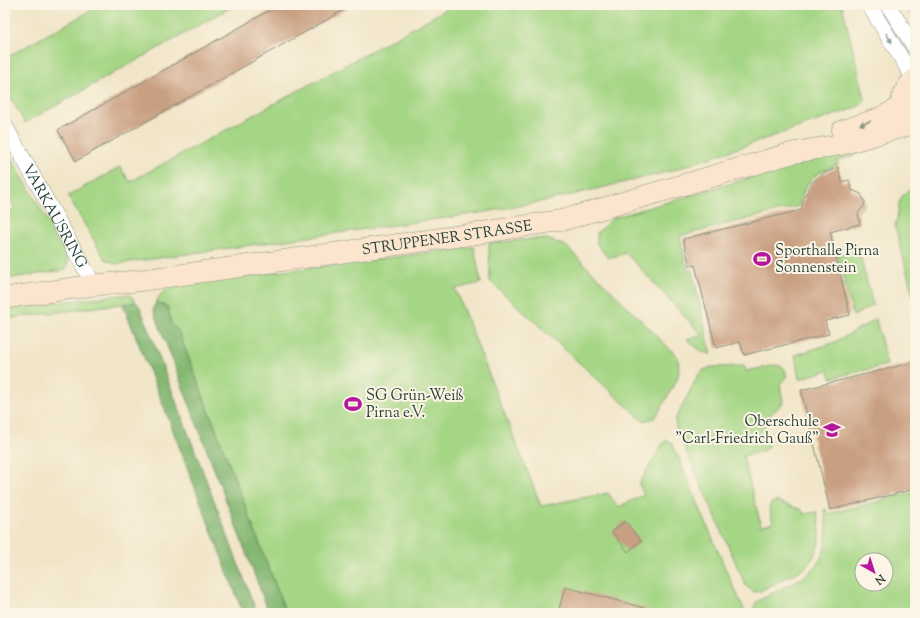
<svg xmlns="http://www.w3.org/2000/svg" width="920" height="618" font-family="'Sorts Mill Goudy',serif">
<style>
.green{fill:#a5d685;stroke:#628a5c;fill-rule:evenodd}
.forest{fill:#84b772;stroke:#527a53}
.building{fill:#c99f81}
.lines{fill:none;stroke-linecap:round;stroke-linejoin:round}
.minor-casing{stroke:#88917e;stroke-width:16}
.secondary-casing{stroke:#88917e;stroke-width:22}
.minor{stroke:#fff;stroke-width:15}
.secondary{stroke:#fbe5cf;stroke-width:21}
.oneway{fill:#8f9e9a}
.oneway2{fill:#8d9182}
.labels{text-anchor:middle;stroke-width:4;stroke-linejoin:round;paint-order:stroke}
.street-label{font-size:15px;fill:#1f3d34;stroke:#fcf5e5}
.poi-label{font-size:15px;fill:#1f3d34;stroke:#fcf5e5;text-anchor:start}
</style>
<rect width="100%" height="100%" fill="#fcf5e5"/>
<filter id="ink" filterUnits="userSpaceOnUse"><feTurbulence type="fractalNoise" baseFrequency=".025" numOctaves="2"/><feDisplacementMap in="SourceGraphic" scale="8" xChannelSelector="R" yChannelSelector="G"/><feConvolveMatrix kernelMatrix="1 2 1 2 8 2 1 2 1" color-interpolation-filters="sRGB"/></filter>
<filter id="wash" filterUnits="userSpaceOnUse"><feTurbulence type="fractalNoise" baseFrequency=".012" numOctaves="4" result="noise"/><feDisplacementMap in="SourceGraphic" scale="16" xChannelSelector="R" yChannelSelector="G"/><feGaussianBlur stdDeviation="0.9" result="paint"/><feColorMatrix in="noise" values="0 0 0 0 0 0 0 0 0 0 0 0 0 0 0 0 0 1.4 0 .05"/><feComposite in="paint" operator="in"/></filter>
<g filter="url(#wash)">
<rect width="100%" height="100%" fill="#f1e5c7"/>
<g class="green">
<path d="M101,5H235L25,123L5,88V51L9,56Z"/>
<path d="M454,5H842L865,99L858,107L671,171L550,200L480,213L116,264L105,259L68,196L120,167L130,182L342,67Z"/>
<path d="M905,5H915V20Z"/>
<path d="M879,140L877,148L837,161L838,165C815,172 804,182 799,206L680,236L687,270H692L711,354L702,352L687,339L703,336L626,253L608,258L597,244V233L613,218Z"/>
<path d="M5,147L66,253L68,264L65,270L5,279V215L15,208L5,189Z"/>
<path d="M912,188L915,189V304L895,225C902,207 893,200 912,188Z"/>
<path d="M533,239H547L566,246L678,357L679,371L677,380L655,418L643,421L490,281L489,243Z"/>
<path d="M474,247L481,283L455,289L541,506L608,493L618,507L644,495L639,484L663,443L668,440L672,443L729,577L746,613H286L178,330L171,325L168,307L156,302L161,294L173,285Z"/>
<path d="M859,251L873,305L853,316L837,254Z"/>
<path d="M129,294L136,302L5,319V308Z"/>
<path d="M876,319L887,365L831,378L828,370L799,379L795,355L833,343Z"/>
<path d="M776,365L783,367L786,372V378L780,384L783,403L770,415L763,427L767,439L768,447L763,451L743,456L761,526L773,523L769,508L771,503L776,501L802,510L804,514L817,512C822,534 822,550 805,568L760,591L754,592L746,586L676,428L675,420L698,375L704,370L711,367L744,366L746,371Z"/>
<path d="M915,492V613H755L754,608L756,602L804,577C828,560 829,536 824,510L826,509L828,514ZM862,560H886V584H862Z"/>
</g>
<g class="forest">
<path d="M136,302L140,307L257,613H243L164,407L123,305Z"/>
<path d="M156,302L168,307L171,324L178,330L286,613H269L153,309Z"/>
</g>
<g id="blocks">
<g class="building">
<path d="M279,5H353L76,161L58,130Z"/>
<path d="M838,167L842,182L849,180L852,190L861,194L865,202L864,206L858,213L860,224L830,232L850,315L825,321L829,334L744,355L740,342L716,348L695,265L690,266L683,239L801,210L805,195L813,181L825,173Z"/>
<path d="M915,362V489L830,510L801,390Z"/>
<path d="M625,521L641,541L628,552L612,532Z"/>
<path d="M565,587L645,608V613H558Z"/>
</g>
</g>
</g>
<g filter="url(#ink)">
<use href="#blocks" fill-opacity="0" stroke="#88917e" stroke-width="1"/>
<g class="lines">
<g class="minor-casing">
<g id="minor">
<path d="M869,5L914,79"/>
<path d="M888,5L915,48"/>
<path id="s1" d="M5,126L94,285"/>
</g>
</g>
<g class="secondary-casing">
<g id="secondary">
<path d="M903,121C898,105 902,90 915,79"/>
<path d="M842,131L878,119L901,107"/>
<path id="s2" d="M5,298L94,285L136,281L480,233L563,220L792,153L843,144L906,126"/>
</g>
</g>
<use href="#minor" class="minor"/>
<use href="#secondary" class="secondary"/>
</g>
<defs><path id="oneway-solid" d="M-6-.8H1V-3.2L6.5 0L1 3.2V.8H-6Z"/></defs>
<use class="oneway" href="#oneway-solid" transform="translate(889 38) rotate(59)"/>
<use class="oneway2" href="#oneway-solid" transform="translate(865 123) rotate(161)"/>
</g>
<defs>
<g id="stadium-bare" transform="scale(1.38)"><path d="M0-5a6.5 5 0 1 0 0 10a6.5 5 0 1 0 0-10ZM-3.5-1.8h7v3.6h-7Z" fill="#b5179e" stroke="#fcf5e5" stroke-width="2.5" paint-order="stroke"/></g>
<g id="school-bare" transform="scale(1.38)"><path d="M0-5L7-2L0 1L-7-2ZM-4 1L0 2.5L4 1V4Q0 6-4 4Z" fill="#b5179e" stroke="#fcf5e5" stroke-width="2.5" paint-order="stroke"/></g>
</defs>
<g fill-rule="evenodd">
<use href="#stadium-bare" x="762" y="259"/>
<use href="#stadium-bare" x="353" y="404"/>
<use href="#school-bare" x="832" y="430"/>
</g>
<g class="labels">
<g class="street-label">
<text dy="5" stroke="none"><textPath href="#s1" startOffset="103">VARKAUSRING</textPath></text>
<text dy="5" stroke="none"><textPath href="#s2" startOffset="446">STRUPPENER STRASSE</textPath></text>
</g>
<g class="poi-label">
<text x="775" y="255">Sporthalle Pirna<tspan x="775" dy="17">Sonnenstein</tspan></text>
<text x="366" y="400">SG Grün-Weiß<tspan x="366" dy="17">Pirna e.V.</tspan></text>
<text x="819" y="426" text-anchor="end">Oberschule<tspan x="819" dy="17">"Carl-Friedrich Gauß"</tspan></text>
</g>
</g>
<rect width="920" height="618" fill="none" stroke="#fcf5e5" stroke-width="20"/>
<g transform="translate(874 572) rotate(141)"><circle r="19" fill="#fcf5e5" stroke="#a4ab9e"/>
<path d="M0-3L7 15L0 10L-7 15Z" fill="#b5179e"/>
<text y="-6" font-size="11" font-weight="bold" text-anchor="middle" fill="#1f3d34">N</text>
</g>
</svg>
